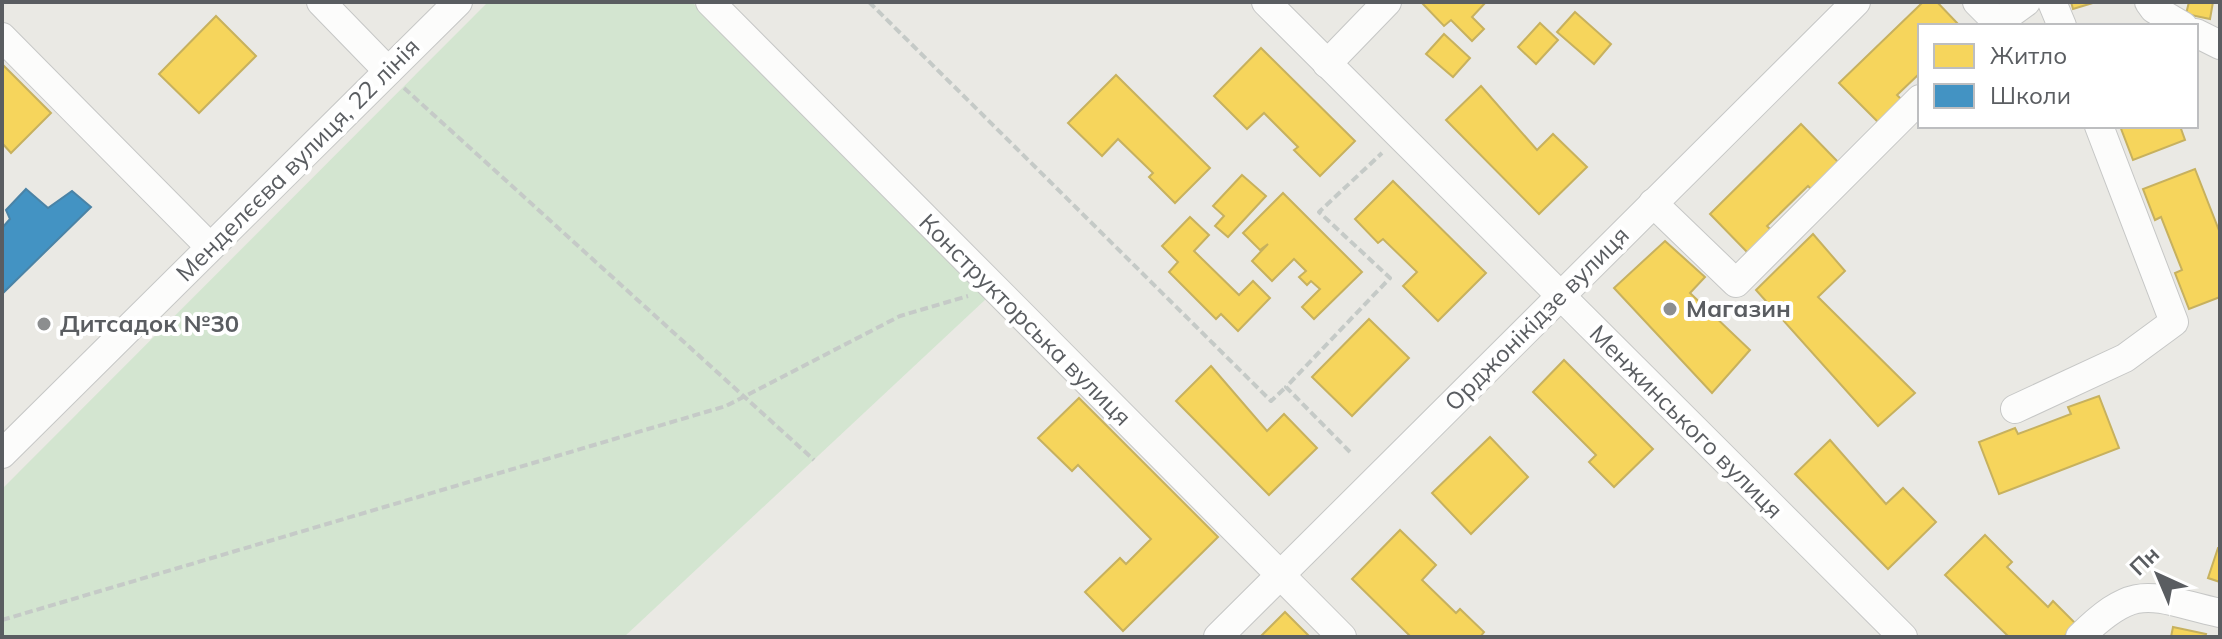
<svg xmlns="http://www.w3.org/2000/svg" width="2222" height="639" font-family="Mulish,sans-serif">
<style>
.grass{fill:#d3e5d0}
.homes{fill:#f6d55c;stroke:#c7b15e;stroke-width:2}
.schools{fill:#4393c3;stroke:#4a83a6;stroke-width:2}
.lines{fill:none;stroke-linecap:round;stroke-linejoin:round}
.minor-casing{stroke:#c6c7c6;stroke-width:30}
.path{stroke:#c5cac7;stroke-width:4;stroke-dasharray:8 4;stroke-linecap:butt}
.minor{stroke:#fcfcfb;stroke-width:28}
.poi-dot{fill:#8c8e8f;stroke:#fff;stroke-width:3}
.labels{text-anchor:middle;stroke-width:8;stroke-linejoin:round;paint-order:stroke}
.street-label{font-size:24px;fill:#5a5d61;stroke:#fff}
.poi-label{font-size:24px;font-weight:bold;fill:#5a5d61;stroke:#fff;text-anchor:start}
</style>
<rect width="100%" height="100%" fill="#eae9e4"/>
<path class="grass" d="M488,2H692L986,299L624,637H2V489Z"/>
<g class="homes">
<path d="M1421,2H1486L1472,17L1484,29L1472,41L1451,20L1444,26Z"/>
<path d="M1923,2H1937L1960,26H1920V73L1897,95L1902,100L1879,123L1839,83Z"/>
<path d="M2071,2H2096L2073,9Z"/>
<path d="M2189,2H2213L2210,19L2186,14Z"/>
<path d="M1575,12L1611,44L1594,64L1557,32Z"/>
<path d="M216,16L256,56L199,113L159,74Z"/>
<path d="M1540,23L1558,40L1536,64L1518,47Z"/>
<path d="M1444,34L1470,58L1453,77L1426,54Z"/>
<path d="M1261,48L1355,141L1320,176L1294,150L1298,147L1264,113L1247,129L1214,96Z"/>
<path d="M2,64L51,113L11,153L2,143Z"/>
<path d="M1116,75L1210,168L1175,203L1149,177L1153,173L1118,139L1102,156L1068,123Z"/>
<path d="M1481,86L1537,150L1553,134L1587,167L1539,214L1446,120Z"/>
<path d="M1801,124L1840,164L1813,191L1808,186L1767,226L1772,231L1749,254L1710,214Z"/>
<path d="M2120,126H2180L2185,140L2133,160Z"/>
<path d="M2195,169L2220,233V297L2189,309L2175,273L2182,270L2161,217L2155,220L2143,189Z"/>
<path d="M1242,175L1266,196L1228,237L1215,226L1224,216L1213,206Z"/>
<path d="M1393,181L1486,273L1438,321L1403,286L1417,272L1383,239L1378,243L1355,219Z"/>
<path d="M1283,193L1362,272L1314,319L1302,307L1320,289L1311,281L1307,285L1299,277L1306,271L1294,259L1272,281L1252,261L1268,244L1260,250L1243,233Z"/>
<path d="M1190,217L1209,235L1194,251L1239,295L1253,281L1270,298L1238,331L1221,314L1216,319L1169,272L1178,262L1162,246Z"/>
<path d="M1813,234L1845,271L1818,297L1915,393L1878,426L1756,290Z"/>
<path d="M1665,241L1705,277L1690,293L1750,350L1712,393L1614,288Z"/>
<path d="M1369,319L1409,358L1352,416L1312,377Z"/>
<path d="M1564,360L1653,449L1614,487L1589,462L1596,455L1533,392Z"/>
<path d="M1211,366L1267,431L1284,414L1317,448L1269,495L1176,401Z"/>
<path d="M2099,396L2119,448L1999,494L1979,442L2015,428L2018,434L2071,414L2068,407Z"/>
<path d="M1079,398L1218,537L1123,631L1085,592L1120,558L1126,564L1151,539L1078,465L1072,471L1038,438Z"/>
<path d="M1490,437L1528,477L1471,534L1432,493Z"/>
<path d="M1830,440L1886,504L1903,488L1936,522L1888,569L1795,474Z"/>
<path d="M1400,530L1436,565L1422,580L1456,613L1460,609L1484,632L1480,637H1411L1352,579Z"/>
<path d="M1985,535L2012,562L2007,567L2048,607L2053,601L2076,624L2064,637H2009L1945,575Z"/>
<path d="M2218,548H2220V582L2208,578Z"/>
<path d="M1285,612L1310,637H1260Z"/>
<path d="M2173,627L2206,634L2205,637H2171Z"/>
</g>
<path class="schools" d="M26,189L48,208L72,191L91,207L2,294V228L10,219L6,210Z"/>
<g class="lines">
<g class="minor-casing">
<g id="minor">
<path d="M321,2L388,71"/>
<path d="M710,2L1342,637"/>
<path d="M1266,2L1903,637"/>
<path d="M1977,2L1997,22"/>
<path d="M2052,2L2062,26"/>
<path d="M2149,2L2154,9L2183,26"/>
<path d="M1993,26L2026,2"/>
<path d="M2196,33L2220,45"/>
<path d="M2,37L210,247"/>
<path d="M1327,64L1387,2"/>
<path d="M1653,203L1736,283L1920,99"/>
<path d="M2015,409L2125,358L2174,322L2099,126"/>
<path d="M2,454L458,2"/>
<path d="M1218,637L1856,2"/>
<path d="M2080,637C2137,581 2149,597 2220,613"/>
</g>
</g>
<g class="path">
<path d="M869,2L1271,401L1286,387"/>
<path d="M404,88L814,460"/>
<path d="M1350,452L1286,387L1390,278L1319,212L1382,153"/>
<path d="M2,620L726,406L900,316L968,296"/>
</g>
<use href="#minor" class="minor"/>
</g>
<g class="poi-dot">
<circle cx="1670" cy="309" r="8"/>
<circle cx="44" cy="324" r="8"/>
</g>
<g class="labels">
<g class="street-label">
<text transform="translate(298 160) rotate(-45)" y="8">Менделєєва вулиця, 22 лінія</text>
<text transform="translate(1537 319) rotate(-45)" y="8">Орджонікідзе вулиця</text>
<text transform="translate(1025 320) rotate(45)" y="8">Конструкторська вулиця</text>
<text transform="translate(1686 422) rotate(45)" y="8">Менжинського вулиця</text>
</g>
<g class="poi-label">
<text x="1686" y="317">Магазин</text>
<text x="60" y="332">Дитсадок №30</text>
</g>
</g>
<rect width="2222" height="639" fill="none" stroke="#5a5d61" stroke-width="8"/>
<rect x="1918" y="24" width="280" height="104" fill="#ffffff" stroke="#bdbec0" stroke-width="2"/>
<rect x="1934" y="44" width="40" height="24" fill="#f6d55c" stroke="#bdbec0" stroke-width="2"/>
<text x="1990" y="64" font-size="24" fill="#5a5d61">Житло</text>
<rect x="1934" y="84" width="40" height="24" fill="#4393c3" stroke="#bdbec0" stroke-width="2"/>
<text x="1990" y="104" font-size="24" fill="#5a5d61">Школи</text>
<g transform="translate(2158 575) rotate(316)" stroke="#ffffff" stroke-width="6" paint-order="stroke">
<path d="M0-6L14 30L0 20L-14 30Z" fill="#5a5d61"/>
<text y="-12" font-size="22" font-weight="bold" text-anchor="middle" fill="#5a5d61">Пн</text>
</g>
</svg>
